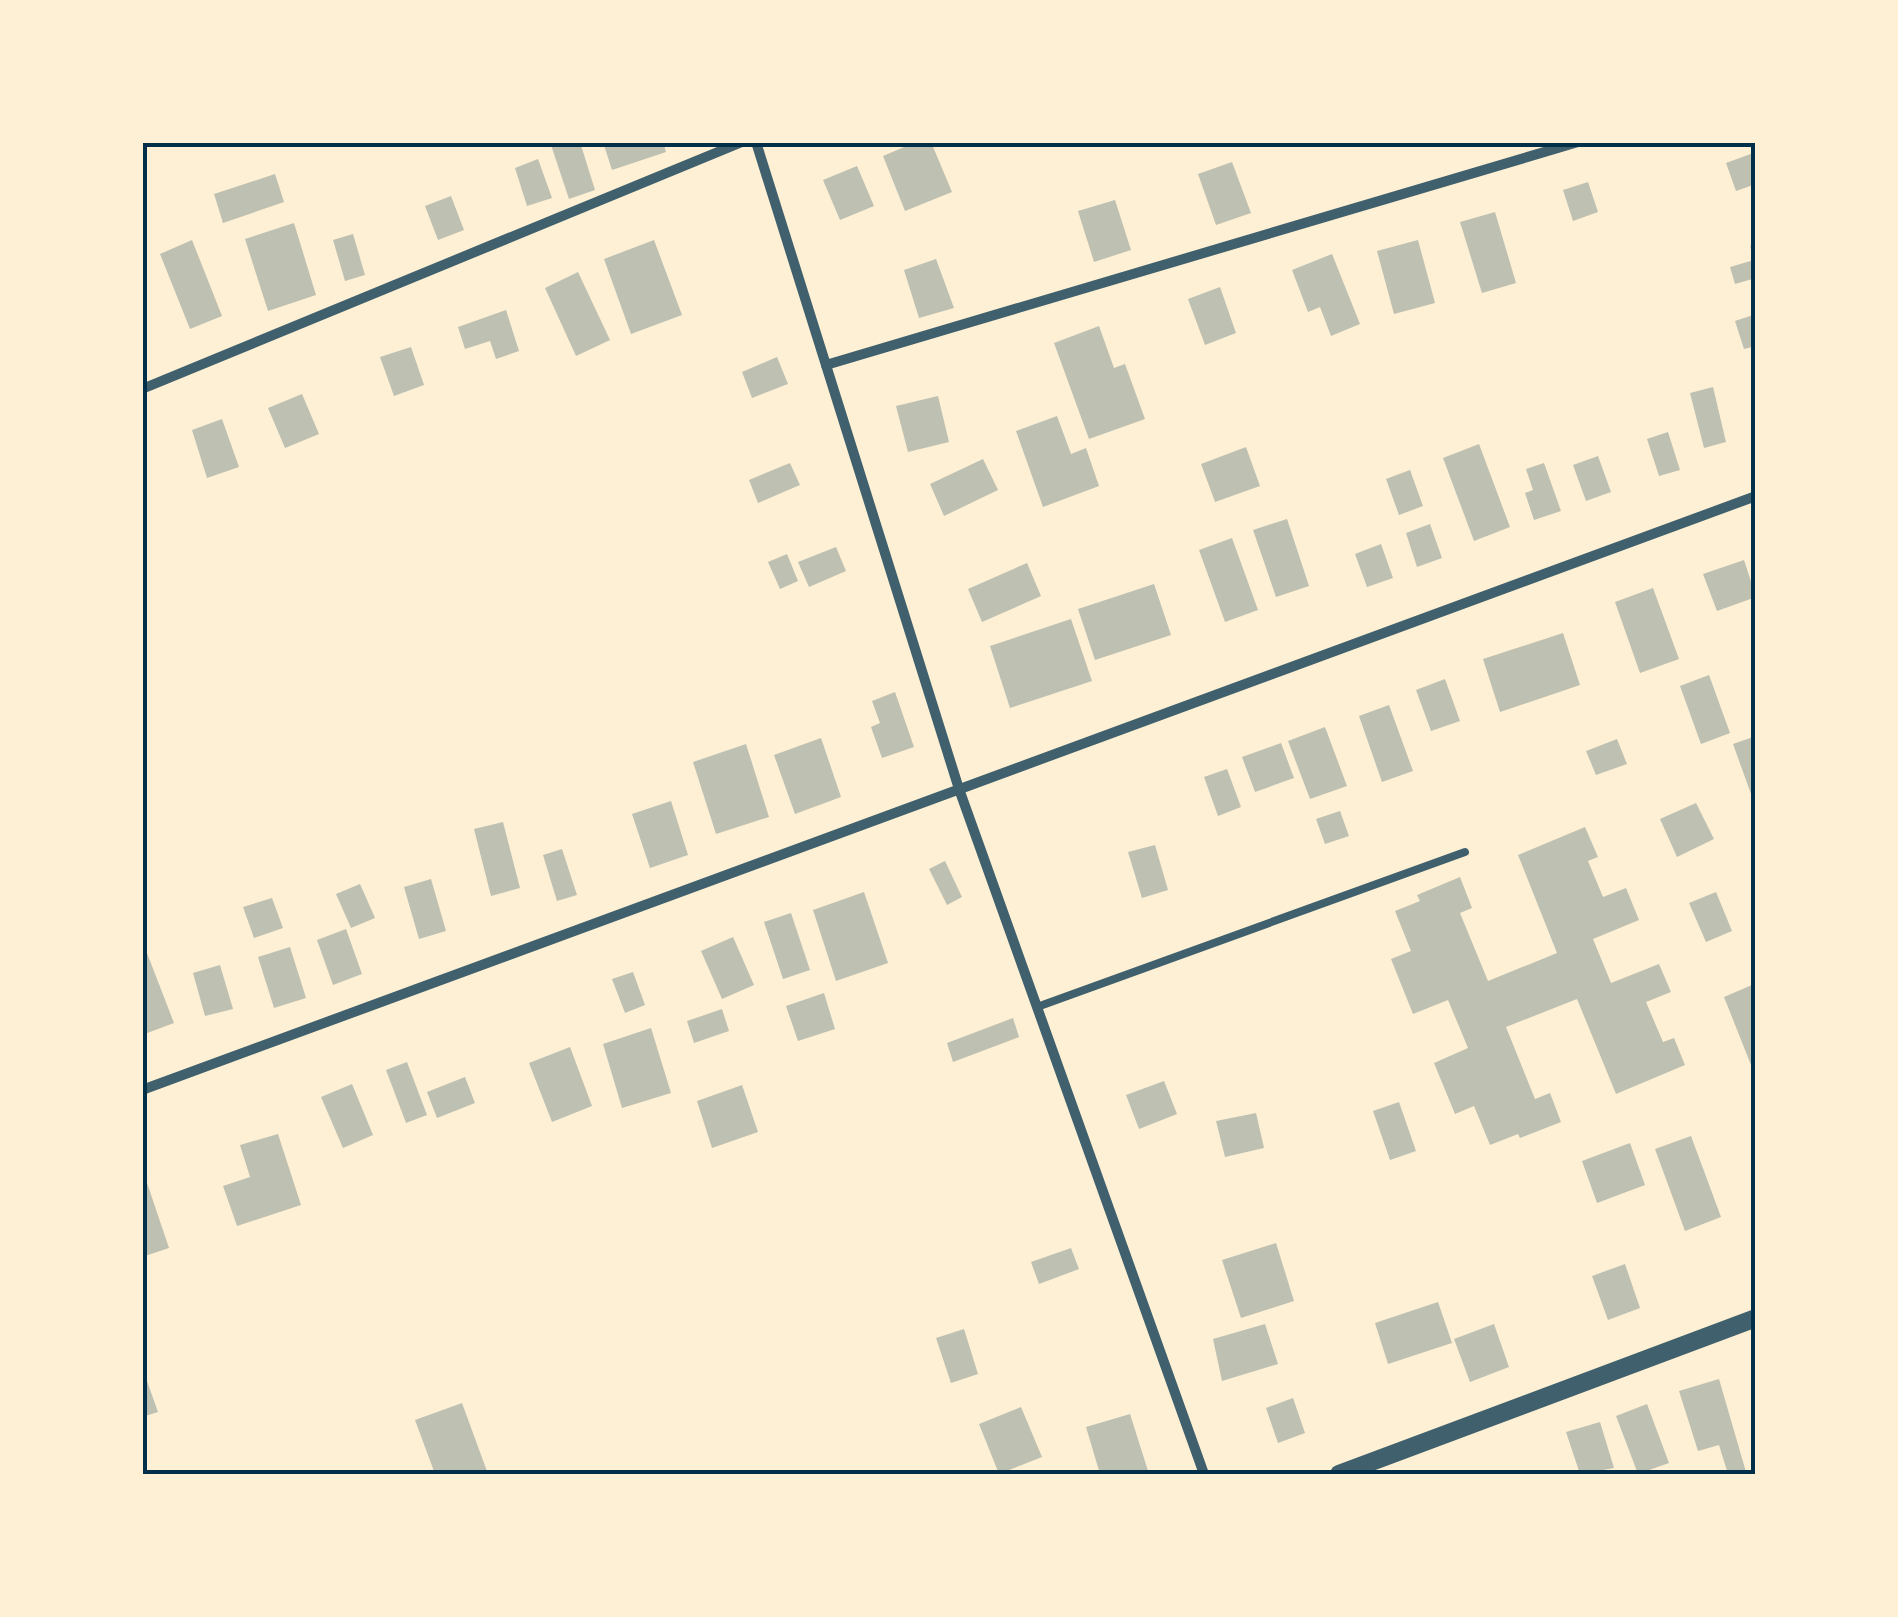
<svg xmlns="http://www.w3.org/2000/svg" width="1898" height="1617" font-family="Commissioner,sans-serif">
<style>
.building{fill:#bec0b2}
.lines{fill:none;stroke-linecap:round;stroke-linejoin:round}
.service{stroke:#3f606c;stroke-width:8}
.minor{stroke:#3f606c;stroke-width:10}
.tertiary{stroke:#3f606c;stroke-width:18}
.neatline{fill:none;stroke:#003049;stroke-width:4}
</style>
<rect width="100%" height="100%" fill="#fdf0d5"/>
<g class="building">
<path d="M550,142H580L595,190L569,199Z"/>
<path d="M603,142H663L666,152L612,170Z"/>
<path d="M916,142H931L952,192L905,211L883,156Z"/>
<path d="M1756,152V184L1736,191L1726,163Z"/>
<path d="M538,159L552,198L527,206L515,168Z"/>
<path d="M1232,162L1251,213L1216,225L1198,174Z"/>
<path d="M857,166L874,206L840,220L823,180Z"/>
<path d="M275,174L284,202L223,223L214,194Z"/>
<path d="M1588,182L1598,212L1573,221L1563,190Z"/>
<path d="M451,196L464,230L438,240L425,206Z"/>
<path d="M1115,200L1131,250L1094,262L1078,211Z"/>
<path d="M1495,212L1516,283L1482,293L1460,222Z"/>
<path d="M294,223L316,295L268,311L245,239Z"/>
<path d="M353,234L365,275L345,281L333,240Z"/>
<path d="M192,240L222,316L190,329L160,254Z"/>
<path d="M654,240L682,315L631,334L604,259Z"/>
<path d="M1418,240L1435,303L1394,314L1377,251Z"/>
<path d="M1756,244V278L1735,284L1730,267L1754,260L1750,246Z"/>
<path d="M1332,254L1360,324L1331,336L1320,307L1308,312L1292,270Z"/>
<path d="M936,259L954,308L919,318L904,270Z"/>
<path d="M578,272L610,340L576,356L545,288Z"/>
<path d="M1220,287L1236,333L1205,345L1188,299Z"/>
<path d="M506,310L519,351L496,359L490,341L465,349L458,327Z"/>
<path d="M1756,314V346L1744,349L1735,321Z"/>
<path d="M1099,326L1114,368L1125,364L1145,419L1089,439L1054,343Z"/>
<path d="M411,347L424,385L394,396L380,357Z"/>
<path d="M777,357L788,384L752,398L742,372Z"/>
<path d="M1713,387L1726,442L1704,448L1690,393Z"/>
<path d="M302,394L319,434L285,448L268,408Z"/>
<path d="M938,396L949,442L908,452L896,406Z"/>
<path d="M1057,416L1071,454L1086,448L1099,486L1043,507L1016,431Z"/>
<path d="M222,419L239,467L207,478L192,430Z"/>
<path d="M1668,432L1680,470L1659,476L1647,439Z"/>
<path d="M1479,444L1510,527L1474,541L1443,458Z"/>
<path d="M1246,447L1260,486L1215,502L1201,464Z"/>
<path d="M1598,456L1611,492L1586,501L1573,465Z"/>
<path d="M983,459L998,490L944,516L930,484Z"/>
<path d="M790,463L800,485L758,503L749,480Z"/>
<path d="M1544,463L1561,511L1534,520L1525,493L1533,490L1526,469Z"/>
<path d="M1410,470L1423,506L1399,515L1386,479Z"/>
<path d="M1287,519L1309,586L1276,597L1253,530Z"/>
<path d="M1430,524L1442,558L1417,567L1406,533Z"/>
<path d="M1232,538L1258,610L1225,622L1199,550Z"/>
<path d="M1381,544L1393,578L1367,587L1355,554Z"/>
<path d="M836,547L846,571L809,587L798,562Z"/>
<path d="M787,554L798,581L780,589L768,562Z"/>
<path d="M1744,560L1756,597L1717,611L1703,574Z"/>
<path d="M1027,563L1041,596L982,622L968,589Z"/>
<path d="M1154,584L1171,635L1095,660L1078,609Z"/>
<path d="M1653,588L1679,659L1640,673L1615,602Z"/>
<path d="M1071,619L1092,681L1010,708L990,646Z"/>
<path d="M1563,633L1580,685L1500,712L1483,659Z"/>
<path d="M1709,675L1730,733L1701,744L1680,686Z"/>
<path d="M1445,679L1460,721L1431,731L1416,690Z"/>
<path d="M895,692L914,747L882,758L871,727L880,723L872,701Z"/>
<path d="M1389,705L1413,771L1382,782L1359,716Z"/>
<path d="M1325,727L1347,786L1310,799L1288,741Z"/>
<path d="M1756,736V805H1755L1733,744Z"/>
<path d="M821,738L841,797L795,814L774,755Z"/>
<path d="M1617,739L1627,764L1596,775L1586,751Z"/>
<path d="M1281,743L1294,778L1255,792L1242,757Z"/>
<path d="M746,744L769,817L716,834L693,762Z"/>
<path d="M1227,769L1241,807L1218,816L1204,777Z"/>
<path d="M671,801L688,855L650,868L632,814Z"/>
<path d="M1696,803L1714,839L1677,857L1660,819Z"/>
<path d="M1340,811L1349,836L1325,844L1316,819Z"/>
<path d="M503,822L520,888L491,896L474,829Z"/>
<path d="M1585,827L1598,857L1588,861L1603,897L1626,888L1639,920L1593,939L1611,983L1659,964L1671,992L1646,1002L1663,1042L1674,1038L1685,1065L1616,1094L1577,999L1506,1027L1535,1099L1550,1093L1561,1122L1520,1138L1518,1134L1490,1145L1474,1106L1455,1114L1434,1063L1468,1048L1448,1000L1413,1014L1391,959L1411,951L1395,911L1420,901L1417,895L1460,877L1472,908L1460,913L1488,981L1557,953L1518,855Z"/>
<path d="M1155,845L1168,890L1142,898L1128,852Z"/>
<path d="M562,849L577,895L557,901L543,855Z"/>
<path d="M945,861L962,897L947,905L929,869Z"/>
<path d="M431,879L446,931L419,939L404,887Z"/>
<path d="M360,884L375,918L351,928L336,894Z"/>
<path d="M864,892L888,963L836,981L813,910Z"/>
<path d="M1716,892L1732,931L1706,942L1689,903Z"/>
<path d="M272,898L283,928L254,938L243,907Z"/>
<path d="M791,913L810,970L783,979L764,922Z"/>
<path d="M346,929L362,974L333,985L317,940Z"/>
<path d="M733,937L754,985L722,999L701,951Z"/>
<path d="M142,940L174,1023L142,1035Z"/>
<path d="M290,947L306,998L274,1008L258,957Z"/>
<path d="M220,965L233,1009L205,1016L193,973Z"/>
<path d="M633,972L645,1005L625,1013L612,979Z"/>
<path d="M1752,985L1756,994L1755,1075L1724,997Z"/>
<path d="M824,993L835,1029L798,1041L786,1006Z"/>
<path d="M722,1009L729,1031L694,1043L687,1021Z"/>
<path d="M1013,1018L1019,1037L953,1062L947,1043Z"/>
<path d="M651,1028L671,1093L622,1108L603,1044Z"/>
<path d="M570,1047L592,1106L552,1122L529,1063Z"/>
<path d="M407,1062L427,1115L406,1123L386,1070Z"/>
<path d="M465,1077L475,1103L437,1118L427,1092Z"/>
<path d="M1164,1081L1177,1114L1139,1129L1126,1095Z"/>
<path d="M352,1084L373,1135L343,1148L321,1097Z"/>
<path d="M742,1085L758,1132L712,1148L697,1101Z"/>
<path d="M1399,1102L1416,1151L1390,1160L1373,1111Z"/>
<path d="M1256,1113L1264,1148L1225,1157L1216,1121Z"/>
<path d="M278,1134L301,1205L237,1226L223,1186L250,1177L240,1145Z"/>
<path d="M1691,1136L1721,1217L1685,1231L1655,1149Z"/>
<path d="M1630,1143L1645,1185L1597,1203L1582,1161Z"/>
<path d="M142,1168L169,1248L142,1257Z"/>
<path d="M1276,1243L1294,1301L1241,1318L1222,1260Z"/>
<path d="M1071,1248L1079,1269L1039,1284L1031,1262Z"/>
<path d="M1625,1264L1640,1308L1608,1320L1592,1276Z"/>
<path d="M1438,1302L1452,1343L1388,1364L1375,1323Z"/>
<path d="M1265,1324L1278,1364L1222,1381L1213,1339Z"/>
<path d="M1494,1324L1509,1367L1470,1382L1454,1339Z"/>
<path d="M964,1329L978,1374L951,1383L936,1338Z"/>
<path d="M142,1367L158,1412L142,1417Z"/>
<path d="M1719,1379L1746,1472L1737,1474H1728L1719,1445L1698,1451L1679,1391Z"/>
<path d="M1293,1398L1305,1433L1278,1443L1266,1408Z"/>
<path d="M462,1403L488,1474H435L415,1420Z"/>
<path d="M1647,1404L1669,1463L1638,1474L1616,1416Z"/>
<path d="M1021,1407L1042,1457L999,1474L979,1424Z"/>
<path d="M1130,1414L1149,1474H1100L1086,1427Z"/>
<path d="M1600,1422L1614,1468L1580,1474L1566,1432Z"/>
</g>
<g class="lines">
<path class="service" d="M1037,1007L1465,852"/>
<g class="minor">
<path d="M756,142L959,789L1204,1474"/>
<path d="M826,365L1578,142"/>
<path d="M142,389L742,142"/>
<path d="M142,1090L1756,496"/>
</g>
<path class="tertiary" d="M1339,1474L1756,1318"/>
</g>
<rect width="1898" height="1617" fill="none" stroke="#fdf0d5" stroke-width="290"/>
<rect x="145" y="145" width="1608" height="1327" class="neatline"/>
</svg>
